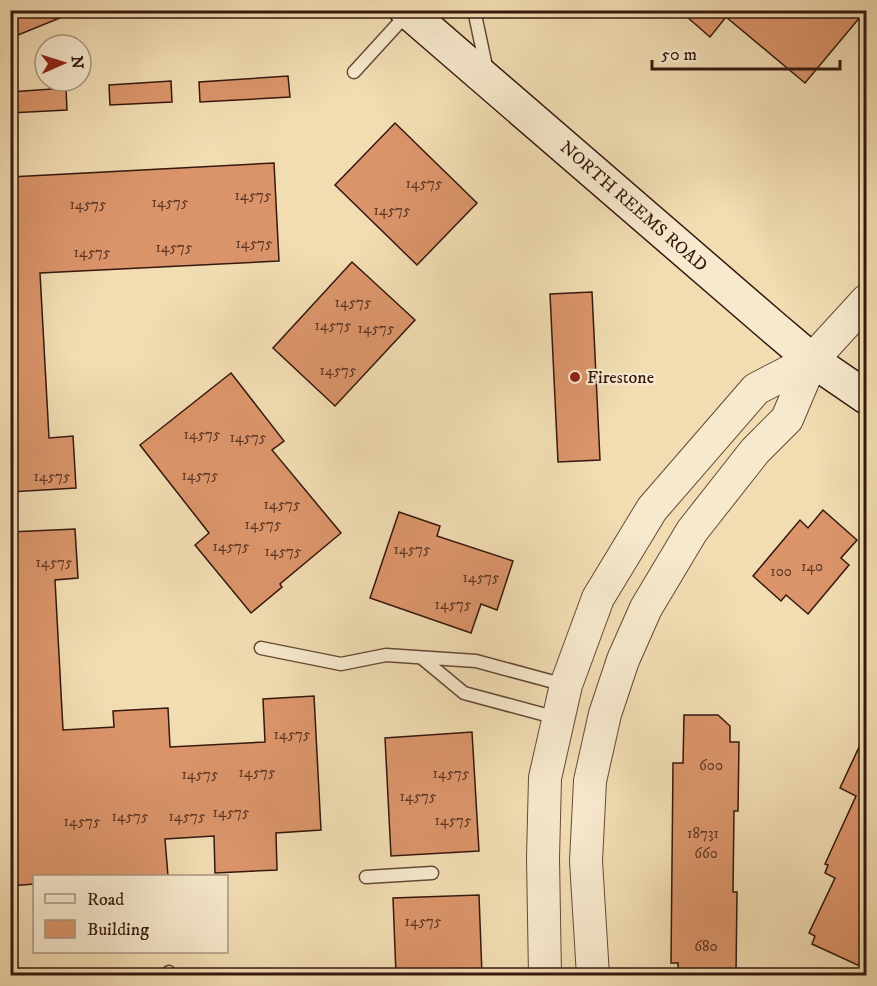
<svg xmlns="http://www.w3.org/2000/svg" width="877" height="986" font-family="'IM FELL DW Pica',serif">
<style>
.building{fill:#dc956b;stroke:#35180e;stroke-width:1.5}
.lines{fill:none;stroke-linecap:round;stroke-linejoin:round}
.service-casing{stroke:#644937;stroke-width:15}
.tertiary-casing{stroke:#644937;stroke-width:34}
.secondary-casing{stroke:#35180e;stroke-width:36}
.service{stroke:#f7e9ce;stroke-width:12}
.tertiary{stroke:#f7e9ce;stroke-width:32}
.secondary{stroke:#f7e9ce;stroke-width:33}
.poi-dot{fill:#8f2418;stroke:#f7e9ce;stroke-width:2}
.labels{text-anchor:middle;stroke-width:4.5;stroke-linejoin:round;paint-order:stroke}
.number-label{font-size:15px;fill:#5f3725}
.street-label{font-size:18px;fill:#35180e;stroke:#f7e9ce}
.poi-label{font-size:18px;fill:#35180e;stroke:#f7e9ce;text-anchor:start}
</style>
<rect width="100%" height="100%" fill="#f2ddb3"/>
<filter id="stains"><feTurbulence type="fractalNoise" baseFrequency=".00333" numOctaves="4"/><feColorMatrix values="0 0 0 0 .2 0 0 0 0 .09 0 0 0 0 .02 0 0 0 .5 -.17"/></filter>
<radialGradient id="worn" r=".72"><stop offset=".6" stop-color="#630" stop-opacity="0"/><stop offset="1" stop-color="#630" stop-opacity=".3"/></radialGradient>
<g class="building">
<path d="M10,10H77V11L18,35L10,16Z"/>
<path d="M679,10H866L805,83L726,17L710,37Z"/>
<path d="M288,76L290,97L200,102L199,82Z"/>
<path d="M171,81L172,102L110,105L109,85Z"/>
<path d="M66,88L67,110L10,113V92Z"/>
<path d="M395,123L477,203L417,265L335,185Z"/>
<path d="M274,163L279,261L40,273L49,438L73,436L76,488L10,492V177Z"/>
<path d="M352,262L415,320L335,406L273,348Z"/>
<path d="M592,292L600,460L558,462L550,294Z"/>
<path d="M231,373L284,441L272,450L341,533L280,584L282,587L251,613L195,545L209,533L140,445Z"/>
<path d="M823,510L857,540L841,558L849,565L808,614L786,595L781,601L753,576L800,520L808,528Z"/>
<path d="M399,512L440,526L437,536L513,561L497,610L481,604L471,633L370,598Z"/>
<path d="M75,529L78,578L55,580L63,730L114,727L113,711L168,708L170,747L265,742L263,699L314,696L321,830L276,833L277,870L215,873L214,836L165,839L168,876H34V884L10,886V532Z"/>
<path d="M684,715H718L730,726V742H739L738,811H734L733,892H737L736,975L678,974V963H671L673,763H683Z"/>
<path d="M867,730V955L862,967L812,944L815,936L809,933L835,878L825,873L828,865L825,864L856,796L840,788Z"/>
<path d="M472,732L479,851L391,856L385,738Z"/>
<path d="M479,895L482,975H396L393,898Z"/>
</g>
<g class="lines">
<g class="service-casing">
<g id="service">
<path d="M474,10L487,71"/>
<path d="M354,72L407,14"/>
<path d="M261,648L341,664L386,655L476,661L565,685"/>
<path d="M423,659L464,693L557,718"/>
<path d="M366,877L432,873"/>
<path d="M169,972L171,976"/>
</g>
</g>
<g class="tertiary-casing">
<g id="tertiary">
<path d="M545,976L543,858L545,778L566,685L598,598L652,509L756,389L812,360L866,301"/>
<path d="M593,976L586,861L590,781L605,714L623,660L646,608L692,531L755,451L787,419L812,360"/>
</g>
</g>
<g class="secondary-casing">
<path id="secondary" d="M406,10L773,327L812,360L866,397"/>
</g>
<use href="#service" class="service"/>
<use href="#tertiary" class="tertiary"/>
<use href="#secondary" class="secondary"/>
</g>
<circle class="poi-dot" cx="575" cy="377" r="6"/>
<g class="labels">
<g class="number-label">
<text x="424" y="188">14575</text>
<text x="253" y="200">14575</text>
<text x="170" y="207">14575</text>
<text x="88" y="209">14575</text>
<text x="392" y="215">14575</text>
<text x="254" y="248">14575</text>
<text x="174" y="252">14575</text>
<text x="92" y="257">14575</text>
<text x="353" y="307">14575</text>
<text x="333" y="330">14575</text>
<text x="376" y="333">14575</text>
<text x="338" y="375">14575</text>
<text x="202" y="439">14575</text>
<text x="248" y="442">14575</text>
<text x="200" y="480">14575</text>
<text x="52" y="481">14575</text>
<text x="282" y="509">14575</text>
<text x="263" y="529">14575</text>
<text x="231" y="551">14575</text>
<text x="412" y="554">14575</text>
<text x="283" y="556">14575</text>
<text x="54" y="567">14575</text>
<text x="812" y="571">140</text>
<text x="781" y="576">100</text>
<text x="481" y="582">14575</text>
<text x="453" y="609">14575</text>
<text x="292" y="739">14575</text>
<text x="711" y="770">600</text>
<text x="257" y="777">14575</text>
<text x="451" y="778">14575</text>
<text x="200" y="779">14575</text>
<text x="418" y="801">14575</text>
<text x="231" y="817">14575</text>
<text x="130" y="821">14575</text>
<text x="187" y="821">14575</text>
<text x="453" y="825">14575</text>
<text x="82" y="826">14575</text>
<text x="703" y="838">18731</text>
<text x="706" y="858">660</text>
<text x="423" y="926">14575</text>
<text x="706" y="951">680</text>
</g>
<g class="street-label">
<text transform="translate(634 206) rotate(41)" y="6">NORTH REEMS ROAD</text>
</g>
<g class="poi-label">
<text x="587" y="383">Firestone</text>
</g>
</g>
<rect width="877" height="986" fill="none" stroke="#f2ddb3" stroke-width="36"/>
<rect x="12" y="12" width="853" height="962" fill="none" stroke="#35180e" stroke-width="3"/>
<rect x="18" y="18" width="841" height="950" fill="none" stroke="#35180e" stroke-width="1.5"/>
<rect x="33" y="875" width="195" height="78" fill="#f7e9ce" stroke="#a99581" stroke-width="1.5"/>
<rect x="45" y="894" width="30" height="9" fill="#f7e9ce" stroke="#a99581" stroke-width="1.5"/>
<text x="87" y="905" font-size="18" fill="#35180e">Road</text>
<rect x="45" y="920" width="30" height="18" fill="#dc956b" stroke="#a99581" stroke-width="1.5"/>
<text x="87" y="935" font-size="18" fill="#35180e">Building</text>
<g transform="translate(63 63) rotate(87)"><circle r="28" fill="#f7e9ce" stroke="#a99581" stroke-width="1.5"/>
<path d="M0-4.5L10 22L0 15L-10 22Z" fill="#8f2418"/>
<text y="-9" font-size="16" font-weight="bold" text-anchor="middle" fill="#35180e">N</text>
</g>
<path d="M652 60v9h188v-9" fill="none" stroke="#35180e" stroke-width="3"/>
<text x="661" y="60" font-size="18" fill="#35180e" stroke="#f7e9ce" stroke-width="4.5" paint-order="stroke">50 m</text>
<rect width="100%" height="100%" filter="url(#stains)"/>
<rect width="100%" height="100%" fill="url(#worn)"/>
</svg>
